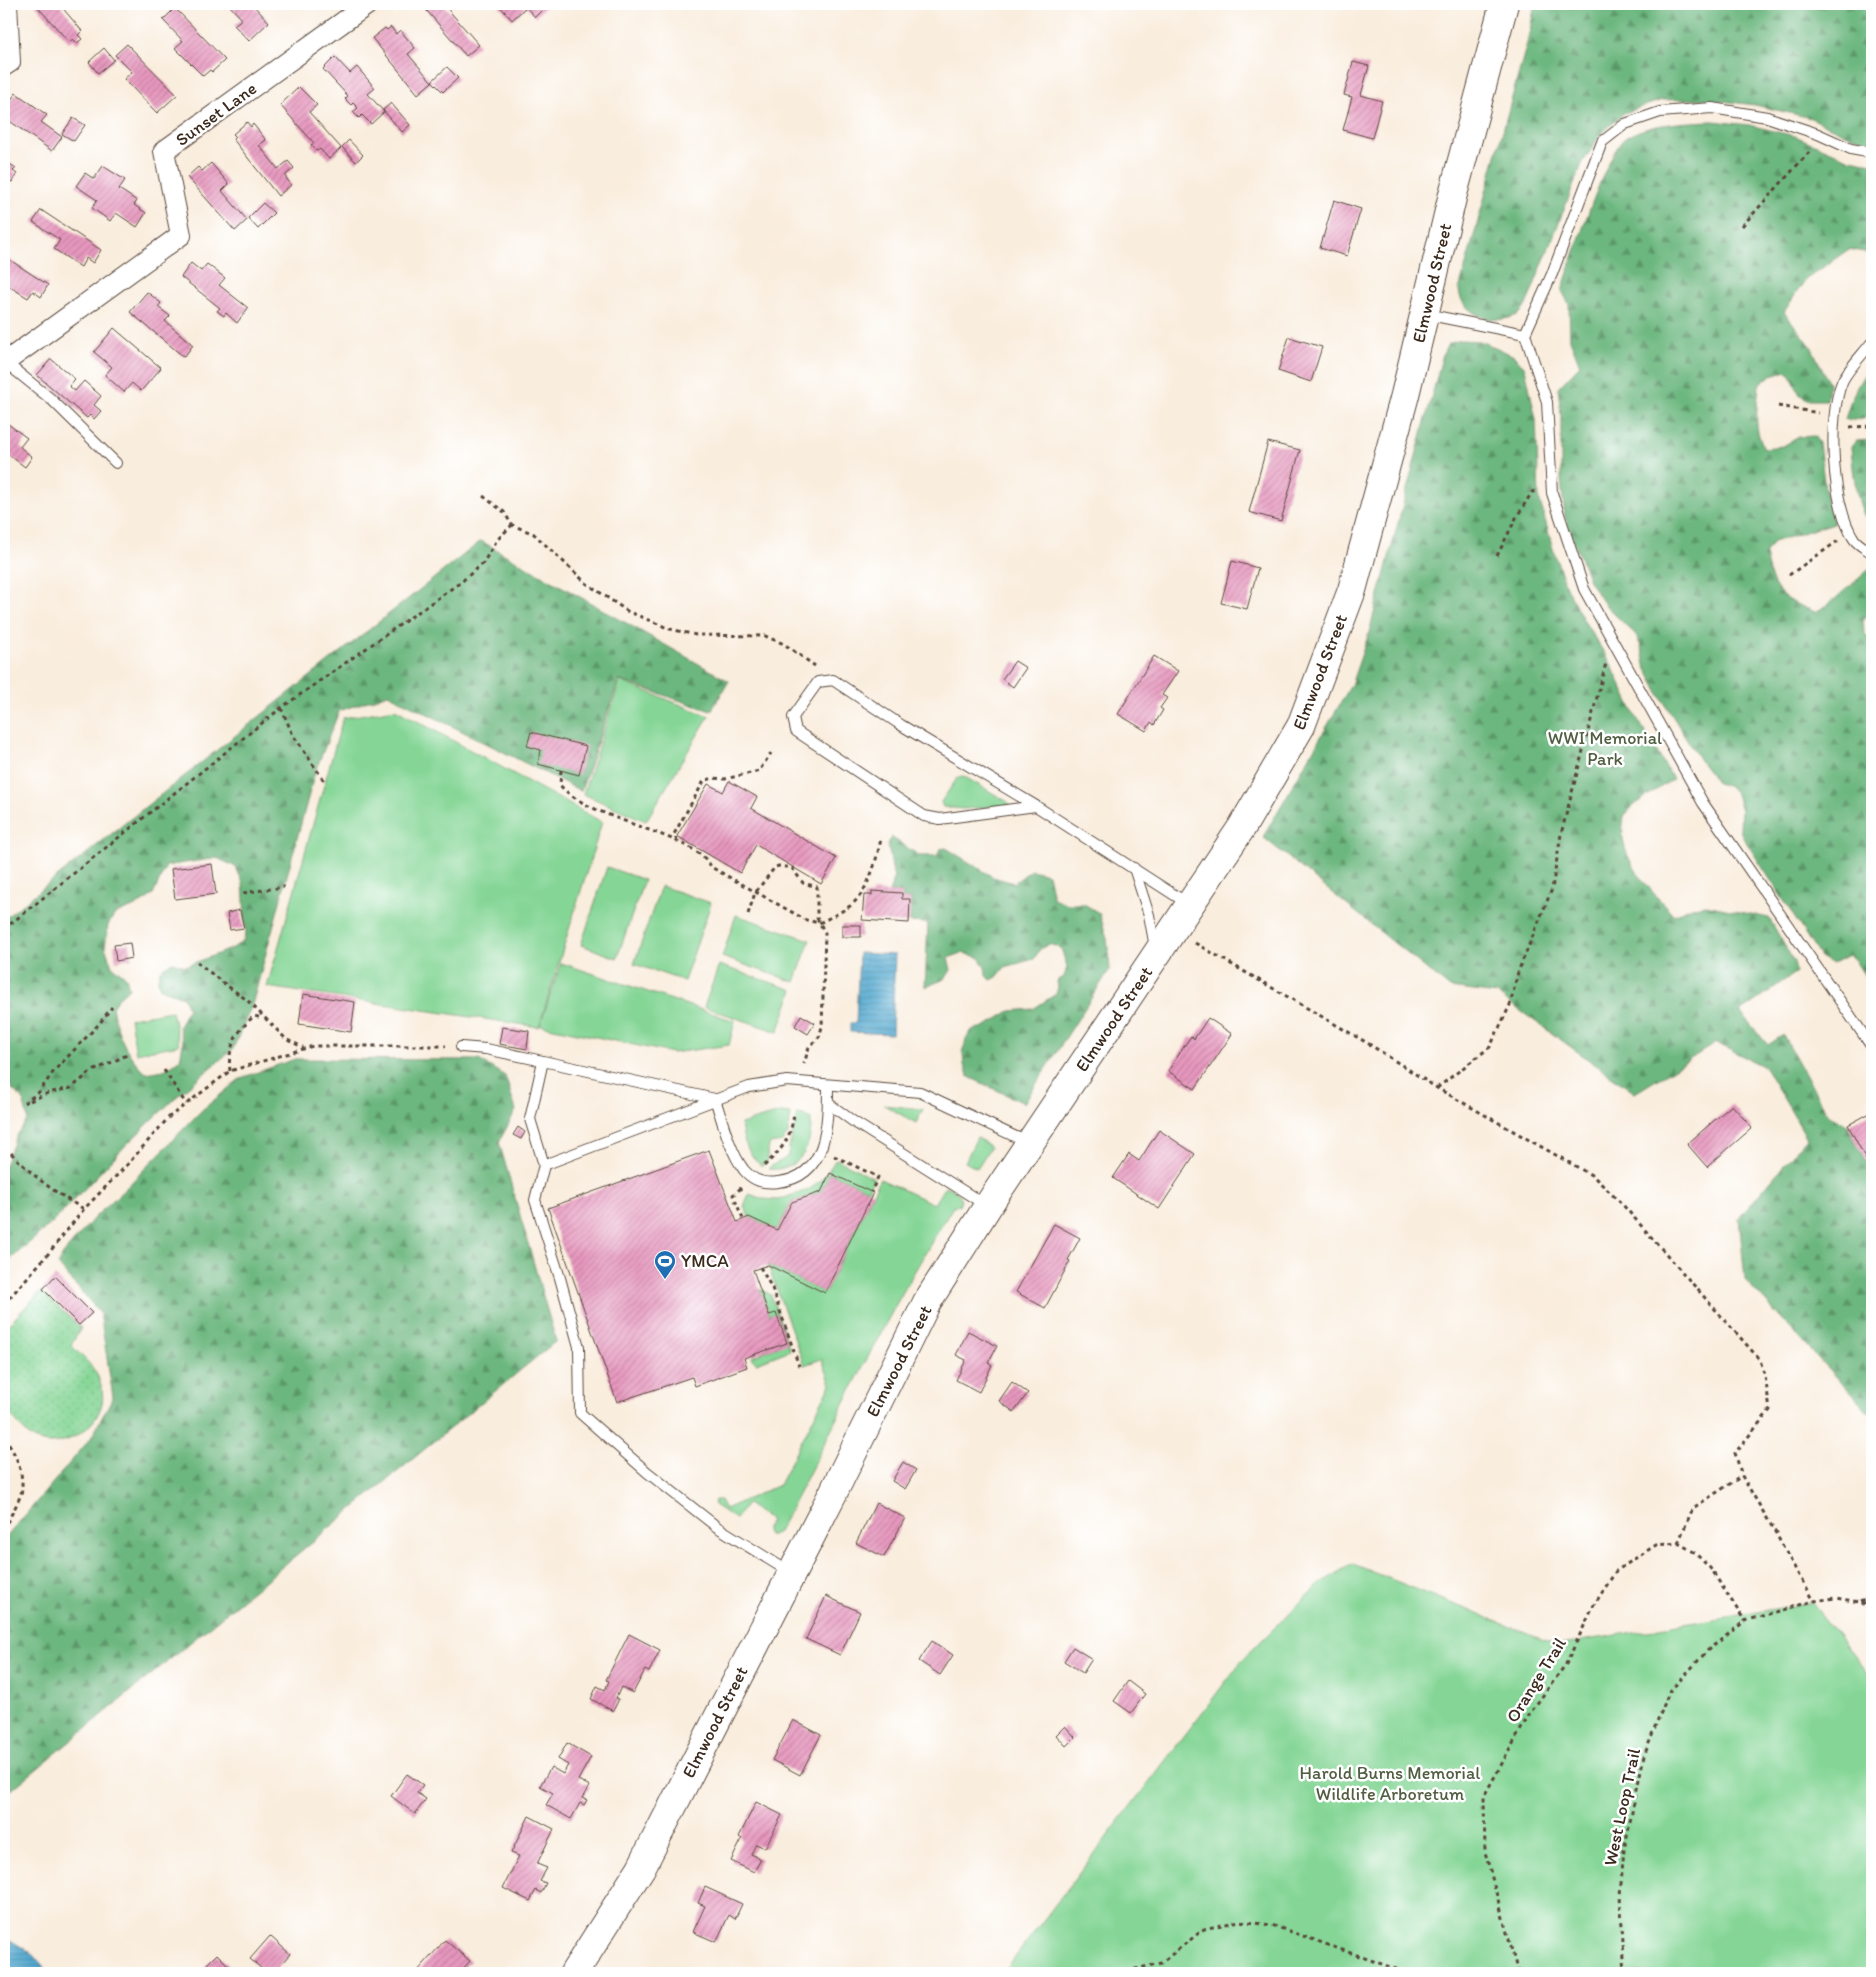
<svg xmlns="http://www.w3.org/2000/svg" width="1876" height="1977" font-family="Itim,sans-serif">
<style>
.green{fill:#85d696;stroke:#60805a}
.forest{fill:url(#forest-firs);stroke:#54704e;fill-rule:evenodd}
.garden{fill:url(#garden-dots);stroke:#60805a}
.water{fill:url(#water-rules);stroke:#476a77}
.building{fill:url(#building-hatch)}
.lines{fill:none;stroke-linecap:round;stroke-linejoin:round}
.service-casing{stroke:#58473b;stroke-width:12}
.minor-casing{stroke:#58473b;stroke-width:22}
.secondary-casing{stroke:#58473b;stroke-width:30}
.path{stroke:#58473b;stroke-width:3;stroke-dasharray:4 4;stroke-linecap:butt}
.service{stroke:#fff;stroke-width:10}
.minor{stroke:#fff;stroke-width:20}
.secondary{stroke:#fff;stroke-width:28}
.labels{text-anchor:middle;stroke-width:5;stroke-linejoin:round;paint-order:stroke}
.street-label{font-size:18px;fill:#3b2a1e;stroke:#fff}
.park-label{font-size:18px;fill:#515e42;stroke:#fff}
.poi-label{font-size:18px;fill:#3b2a1e;stroke:#fff;text-anchor:start}
</style>
<defs>
<pattern id="forest-firs" width="22" height="20" patternUnits="userSpaceOnUse" patternTransform="scale(1.25)"><rect width="22" height="20" fill="#6cb77f"/><path d="M5 1l3.5 6h-7zM16 11l3.5 6h-7z" fill="#5a9567"/></pattern>
<pattern id="garden-dots" width="8" height="8" patternUnits="userSpaceOnUse" patternTransform="scale(1.25)"><rect width="8" height="8" fill="#85d696"/><path d="M2 2h.1M6 6h.1" fill="none" stroke="#74b881" stroke-width="1.8" stroke-linecap="round"/></pattern>
<pattern id="water-rules" width="6" height="5" patternUnits="userSpaceOnUse" patternTransform="scale(1.25)"><rect width="6" height="5" fill="#53a9d0"/><path d="M0 2.5h6" fill="none" stroke="#468aa8"/></pattern>
<pattern id="building-hatch" width="6" height="6" patternUnits="userSpaceOnUse" patternTransform="scale(1.25)"><rect width="6" height="6" fill="#e898bf"/><path d="M-1 1l2-2M0 6l6-6M5 7l2-2" fill="none" stroke="#bd7c9b"/></pattern>
</defs>
<rect width="100%" height="100%" fill="#fff"/>
<filter id="ink" filterUnits="userSpaceOnUse"><feTurbulence type="fractalNoise" baseFrequency=".02" numOctaves="2"/><feDisplacementMap in="SourceGraphic" scale="10" xChannelSelector="R" yChannelSelector="G"/><feConvolveMatrix kernelMatrix="1 2 1 2 8 2 1 2 1" color-interpolation-filters="sRGB"/></filter>
<filter id="wash" filterUnits="userSpaceOnUse"><feTurbulence type="fractalNoise" baseFrequency=".0096" numOctaves="4" result="noise"/><feDisplacementMap in="SourceGraphic" scale="20" xChannelSelector="R" yChannelSelector="G"/><feGaussianBlur stdDeviation="1.12" result="paint"/><feColorMatrix in="noise" values="0 0 0 0 0 0 0 0 0 0 0 0 0 0 0 0 0 1.4 0 .05"/><feComposite in="paint" operator="in"/></filter>
<g filter="url(#wash)">
<rect width="100%" height="100%" fill="#f9eddd"/>
<g class="green">
<path d="M620,681L709,716L646,821L583,794Z"/>
<path d="M395,709L602,822L539,1027L267,987L343,718Z"/>
<path d="M963,776L1008,802L1010,805L963,809L943,807L941,802L958,777Z"/>
<path d="M607,867L644,880L617,958L581,945Z"/>
<path d="M661,886L711,903L684,981L634,964Z"/>
<path d="M736,915L810,940L795,982L722,957Z"/>
<path d="M561,963L735,1021L729,1045L672,1053L540,1025Z"/>
<path d="M719,965L793,990L778,1032L704,1007Z"/>
<path d="M172,1011L179,1045L136,1053L130,1018Z"/>
<path d="M884,1105L922,1109H923L916,1123Z"/>
<path d="M780,1113L791,1114L788,1134L782,1142L770,1144L767,1151L768,1161L762,1166C748,1155 743,1141 741,1124Z"/>
<path d="M797,1114L803,1115L811,1119C812,1147 800,1172 768,1169C774,1162 782,1163 788,1155C789,1143 795,1129 797,1114Z"/>
<path d="M977,1137L990,1147L978,1167L976,1168L965,1162Z"/>
<path d="M836,1159L874,1178L868,1190L830,1173L821,1192L792,1202L777,1230L749,1217L744,1206L749,1194L763,1199L778,1200L810,1189L825,1176Z"/>
<path d="M880,1179L934,1204L945,1186C954,1190 965,1194 959,1206L954,1205C927,1249 901,1294 877,1340C843,1403 813,1469 778,1532L772,1535H768L766,1531L771,1520L747,1504L736,1519L714,1505L715,1500H720L725,1509L779,1485L831,1384L822,1359L804,1365L768,1265L825,1293Z"/>
<path d="M760,1289L771,1295L790,1350L757,1363L753,1360L752,1357L787,1342L777,1313L769,1315Z"/>
<path d="M1353,1564L1556,1645L1812,1603L1872,1679V1973H1003L1243,1659L1319,1584Z"/>
</g>
<g class="forest">
<path d="M1535,4H1872V142L1845,134L1811,118L1755,105L1706,99L1662,100L1624,113L1599,136L1582,164L1529,298C1527,302 1525,309 1521,312C1501,328 1461,317 1459,290L1529,36Z"/>
<path d="M1713,121L1749,125L1795,136L1850,159L1872,163V259L1869,253L1849,249L1805,280L1784,312L1811,346L1829,384L1827,400H1810L1800,395L1792,378L1787,371L1771,375L1759,385C1757,406 1753,429 1764,448L1783,446L1799,437L1814,436L1819,443L1827,504L1834,523L1773,542L1765,554C1772,592 1780,598 1815,612L1828,605L1872,567V609L1863,621L1864,633L1872,641V987L1854,959L1849,955L1832,964L1820,957L1743,837L1740,830L1741,810L1736,794L1730,787L1717,783L1701,762L1659,694L1645,665L1642,649L1636,635L1606,606L1589,581L1565,517L1561,481V415L1558,388L1580,365L1570,340L1569,304L1562,291C1571,263 1605,155 1624,139C1645,123 1688,122 1713,121Z"/>
<path d="M1461,340L1479,341L1495,347L1514,356L1525,368L1536,419L1539,498L1553,549L1566,587L1584,621L1610,662L1634,713L1673,779L1635,804L1624,816C1623,823 1622,832 1623,839C1626,866 1656,896 1674,915L1692,907L1706,905L1769,918L1794,962L1796,972L1740,1012L1768,1045L1783,1035L1828,1115L1847,1125L1869,1168L1872,1166V1416L1745,1280L1739,1218L1807,1138L1765,1067L1716,1043L1635,1093L1497,994L1450,988L1263,837L1351,685L1368,636L1443,354L1448,344Z"/>
<path d="M1872,364V417L1845,420C1850,398 1859,381 1872,364Z"/>
<path d="M1872,440V526C1856,512 1853,468 1851,447L1856,441Z"/>
<path d="M481,541L729,681L711,711L619,680L581,791L388,694L339,711L315,772L252,1005L233,1049L175,1098L127,1144L55,1220L4,1265V1168L16,1137L28,1119L23,1099L11,1088L8,1074L4,1070V919ZM217,858L236,867L243,883L246,934L243,941L233,948L186,966L172,962L160,970L158,979L160,989L183,997L188,1008L179,1027L183,1043L180,1060L164,1070L146,1073C126,1055 117,1033 112,1007L119,997L129,988L126,977L112,966L105,947L108,925L115,914L136,906L153,895L166,866Z"/>
<path d="M891,837L920,856H937L940,849L946,848L993,877L1014,883L1031,870L1048,874L1053,898L1068,904H1084L1099,913L1107,938L1110,969L1024,1103L969,1077L964,1065L963,1052L966,1039L972,1030L984,1027L1010,1011L1033,1009L1056,994L1058,987L1057,981L1064,977L1067,967L1061,948L1049,944L1040,949L1034,959L1005,967L997,977L991,980L986,975L985,967L979,957L962,953L948,958L951,970L945,979L925,987L928,923L910,922L911,899L902,898V893L889,892L894,879L888,845Z"/>
<path d="M295,1059L479,1060L505,1076L516,1110L499,1142L556,1341L4,1796V1540L91,1438L113,1397L100,1313L58,1265L63,1254L95,1217L125,1189L202,1110L241,1078Z"/>
</g>
<path class="garden" d="M41,1291L81,1328L71,1345C80,1355 93,1365 98,1377C101,1385 104,1394 102,1403C97,1429 62,1451 36,1440C27,1436 21,1427 14,1419C11,1416 6,1411 4,1407C1,1400 4,1339 4,1327L11,1322Z"/>
<g class="water">
<path d="M859,953L895,955L892,1034L850,1032V1023H856Z"/>
<path d="M10,1940L33,1954L49,1973H4V1942Z"/>
</g>
<g id="blocks">
<g class="building">
<path d="M35,4H62L60,5L82,31L78,35L82,39L77,43L73,39L69,42Z"/>
<path d="M228,4H252L269,22L249,41L234,25L242,19Z"/>
<path d="M421,4H448L445,6L479,45L466,56Z"/>
<path d="M498,4H521L525,8L512,20Z"/>
<path d="M527,4H548L535,17L525,6Z"/>
<path d="M175,8L225,60L212,72L210,70L203,76L175,48L183,41L163,20Z"/>
<path d="M391,27L396,34L400,30L415,48L408,54L432,82L418,94L372,38L385,28L387,30Z"/>
<path d="M127,44L177,95L157,113L124,79L132,72L115,55Z"/>
<path d="M104,48L114,60L98,73L89,62Z"/>
<path d="M335,57L350,73L357,67L375,88L368,94L384,112L371,124L362,115L359,118L353,112L358,108L353,103L351,105L345,99L348,96L323,69Z"/>
<path d="M1353,62L1369,66L1361,95L1382,101L1372,138L1343,130L1352,97L1344,95Z"/>
<path d="M447,67L458,78L443,92L432,81Z"/>
<path d="M299,87L317,105L309,112L341,148L329,159L320,149L317,151L311,145L314,143L280,105Z"/>
<path d="M16,93L47,115L41,122L62,137L52,151L4,117V97L10,101Z"/>
<path d="M391,103L410,125L402,132L383,110Z"/>
<path d="M73,118L85,125L74,141L62,134Z"/>
<path d="M247,122L251,127L253,124L266,140L259,145L278,169L288,161L294,168L285,176L291,185L278,196L233,139L236,137L233,134Z"/>
<path d="M349,140L363,155L356,162L342,147Z"/>
<path d="M4,160L16,168L13,171L17,174L12,182L8,180L6,183L4,181Z"/>
<path d="M211,163L229,184L222,191L247,220L235,231L187,177L198,167L202,171Z"/>
<path d="M103,166L125,180L119,189L137,201L134,205L146,213L137,227L116,213L110,221L92,208L97,200L76,186L85,173L94,179Z"/>
<path d="M1334,200L1361,209L1347,256L1320,248Z"/>
<path d="M263,203L274,213L258,229L248,218Z"/>
<path d="M41,210L101,250L93,263L86,258L81,267L54,249L60,240L33,222Z"/>
<path d="M4,256L48,285L41,297L33,291L28,298L4,283Z"/>
<path d="M191,263L201,271L207,264L225,278L219,285L248,308L237,323L226,313L224,316L217,311L220,308L181,277Z"/>
<path d="M147,292L161,303L158,307L170,316L165,321L193,345L184,357L130,312Z"/>
<path d="M114,328L161,368L141,391L132,383L124,392L105,375L112,367L94,352Z"/>
<path d="M1289,337L1322,347L1311,382L1278,371Z"/>
<path d="M51,359L75,379L69,386L75,391L84,381L101,396L94,405L101,411L94,419L90,415L87,418L37,375Z"/>
<path d="M4,421L27,438L20,447L32,457L25,467L4,451Z"/>
<path d="M1268,442L1300,450L1281,521L1249,512Z"/>
<path d="M1232,561L1258,568L1247,609L1221,603Z"/>
<path d="M1154,656L1178,671L1162,695L1167,698L1160,708L1163,710L1154,725L1151,722L1146,731L1118,714Z"/>
<path d="M1015,661L1026,668L1013,687L1002,679Z"/>
<path d="M531,732L586,746L579,775L538,764L541,750L527,746Z"/>
<path d="M729,781L757,797L751,808L836,858L821,884L756,845L740,873L677,836L708,784L723,792Z"/>
<path d="M212,864L216,894L175,899L171,869Z"/>
<path d="M872,891L902,893V899H910L909,923L862,920L864,895H872Z"/>
<path d="M240,910L244,928L230,930L227,913Z"/>
<rect x="842" y="925" width="19" height="12"/>
<path d="M130,943L132,958L116,961L114,945Z"/>
<path d="M303,994L355,1002L351,1032L299,1024Z"/>
<path d="M801,1015L815,1023L808,1034L795,1026Z"/>
<path d="M1208,1018L1232,1034L1195,1089L1168,1071L1191,1036L1194,1039Z"/>
<path d="M502,1027L529,1031L527,1049L499,1044Z"/>
<path d="M1732,1105L1752,1128L1707,1167L1687,1144Z"/>
<path d="M1872,1112V1165L1870,1167L1848,1125Z"/>
<path d="M518,1127L525,1132L521,1139L513,1135Z"/>
<path d="M1159,1130L1195,1154L1159,1209L1113,1178L1129,1154L1139,1161Z"/>
<path d="M709,1150L737,1222L749,1217L777,1230L792,1202L821,1192L830,1173L873,1193L825,1293L768,1265L753,1270L769,1315L776,1313L787,1343L744,1358L747,1367L695,1386L692,1377L617,1402L548,1208Z"/>
<path d="M1054,1224L1080,1238L1068,1260L1070,1261L1045,1308L1016,1292Z"/>
<path d="M55,1276L92,1313L79,1325L43,1289Z"/>
<path d="M968,1331L997,1346L988,1363L992,1365L979,1392L956,1380L966,1360L956,1355Z"/>
<path d="M1012,1382L1028,1393L1014,1412L999,1401Z"/>
<path d="M903,1462L916,1470L905,1489L892,1481Z"/>
<path d="M876,1503L905,1518L884,1557L856,1543Z"/>
<path d="M826,1596L860,1612L840,1655L806,1639Z"/>
<path d="M629,1634L660,1650L649,1672L645,1670L633,1693L621,1687L616,1698L619,1699L613,1711L591,1699L597,1686L605,1690L609,1681L606,1680Z"/>
<path d="M932,1641L953,1655L940,1675L919,1661Z"/>
<path d="M1073,1647L1092,1659L1083,1673L1064,1661Z"/>
<path d="M1128,1681L1145,1694L1131,1713L1114,1701Z"/>
<path d="M793,1720L821,1735L800,1775L772,1760Z"/>
<path d="M1065,1726L1075,1737L1066,1746L1056,1735Z"/>
<path d="M567,1743L591,1757L578,1780L590,1786L583,1798L587,1800L584,1805L580,1803L571,1819L546,1805L553,1793L540,1786L551,1767L563,1774L568,1765L558,1759Z"/>
<path d="M407,1774L423,1785L417,1793L426,1799L415,1814L391,1796Z"/>
<path d="M756,1802L782,1815L765,1848L756,1844L751,1854L761,1859L754,1872L731,1861L742,1839L739,1837Z"/>
<path d="M529,1816L554,1829L537,1864L547,1868L540,1881L546,1883L541,1893L536,1890L530,1901L503,1888L519,1856L511,1853Z"/>
<path d="M705,1887L742,1904L735,1919L729,1915L716,1942L693,1932L705,1906L698,1903Z"/>
<path d="M270,1936L290,1954L273,1973H267L250,1959Z"/>
<path d="M445,1940L470,1961L459,1973H416Z"/>
<path d="M217,1954L236,1973H213L205,1966Z"/>
</g>
</g>
</g>
<g filter="url(#ink)">
<use href="#blocks" fill-opacity="0" stroke="#58473b" stroke-width="1"/>
<g class="lines">
<g class="service-casing">
<g id="service">
<path d="M1872,153L1851,149L1818,134L1767,117L1712,108L1660,112L1625,124L1602,142L1552,274L1525,334L1547,402L1552,493L1584,589L1703,803L1872,1047"/>
<path d="M1425,314L1525,334"/>
<path d="M1872,342C1864,353 1847,370 1842,382C1827,418 1832,507 1854,539C1858,545 1867,549 1872,553"/>
<path d="M5,362L52,400L116,463"/>
<path d="M1036,806L940,819L924,816L796,731L793,717L818,682L833,680L901,725L1036,806L1190,905"/>
<path d="M1134,868L1149,915L1155,947"/>
<path d="M461,1047L486,1049L543,1061"/>
<path d="M828,1103L854,1122L987,1206"/>
<path d="M544,1165L530,1119L543,1061L715,1099C722,1120 730,1152 744,1170C753,1181 765,1184 778,1182C828,1177 828,1124 828,1085"/>
<path d="M791,1573L717,1527L647,1472L580,1413L579,1347L560,1278L535,1200L544,1165L749,1087L787,1081L920,1092L1029,1143"/>
</g>
</g>
<g class="minor-casing">
<g id="minor">
<path d="M4,66L10,62L7,4"/>
<path d="M4,363L181,235L164,151L368,4"/>
</g>
</g>
<g class="secondary-casing">
<path id="secondary" d="M574,1973L641,1868L833,1493L927,1302L993,1198L1242,827L1301,726L1352,590L1405,395L1453,194L1504,4"/>
</g>
<g class="path">
<path d="M1742,226L1812,149"/>
<path d="M1778,406L1819,413"/>
<path d="M1850,427L1872,426"/>
<path d="M483,496L504,512L512,525L534,534L586,583L627,611L670,629L696,635L765,636L784,644L815,666"/>
<path d="M1497,556L1516,518L1532,492L1536,491"/>
<path d="M1789,575L1838,541"/>
<path d="M281,708L293,735L325,782"/>
<path d="M561,770L560,785C589,821 697,834 711,867L806,920L819,923C829,918 840,913 850,906C869,891 876,861 881,839"/>
<path d="M677,841L674,834L704,781L713,778L725,779L759,771L771,753"/>
<path d="M243,893L284,887"/>
<path d="M748,914L755,893L775,867L779,866L792,868L803,883L817,887V918L825,933L822,1027L819,1037L809,1047L804,1064"/>
<path d="M4,929L281,708L461,582L483,563L497,540L512,525"/>
<path d="M1195,943L1369,1044L1437,1088L1593,1176L1622,1204L1760,1360L1765,1376L1770,1410L1735,1453L1742,1476L1774,1530L1813,1601"/>
<path d="M197,962L222,982L247,1000L287,1040L303,1047"/>
<path d="M164,1070L186,1104"/>
<path d="M230,1071C227,1047 237,1031 254,1016L263,1018"/>
<path d="M1437,1088L1490,1047L1510,1005L1518,972L1552,889L1561,834L1606,663"/>
<path d="M30,1101L48,1093L71,1088L91,1072L129,1054"/>
<path d="M24,1103L39,1092L54,1071L99,1024L112,1007"/>
<path d="M11,1153C34,1177 55,1193 84,1209"/>
<path d="M834,1156L878,1177L871,1192"/>
<path d="M764,1166C783,1148 790,1140 794,1114"/>
<path d="M741,1188L733,1195L743,1219"/>
<path d="M760,1267L772,1288L799,1366"/>
<path d="M4,1304L48,1254L84,1209L126,1166L169,1117L230,1071L313,1046H446"/>
<path d="M4,1438C15,1451 23,1471 22,1488C22,1497 9,1519 4,1527"/>
<path d="M1678,1543L1693,1508L1742,1476"/>
<path d="M1860,1602L1872,1597"/>
<path d="M1119,1973L1161,1963L1204,1929L1239,1921L1272,1925L1407,1973"/>
<path d="M1518,1973L1485,1852L1484,1796L1530,1713L1566,1664L1594,1605L1616,1571L1656,1545L1678,1543L1694,1552L1710,1568L1745,1621"/>
<path d="M1625,1973L1620,1895L1624,1850L1644,1756L1669,1692L1708,1650L1745,1621L1813,1601L1836,1598L1859,1602L1872,1609"/>
</g>
<use href="#service" class="service"/>
<use href="#minor" class="minor"/>
<use href="#secondary" class="secondary"/>
</g>
</g>
<defs>
<g id="stadium-pin" transform="scale(1.125)"><path d="M0 17L-7.5 6A9.5 9.5 0 1 1 7.5 6Z" fill="#1f6fb2" stroke="#fff"/><path d="M0-5a6.5 5 0 1 0 0 10a6.5 5 0 1 0 0-10ZM-3.5-1.8h7v3.6h-7Z" fill="#fff"/></g>
</defs>
<g fill-rule="evenodd">
<use href="#stadium-pin" x="665" y="1261"/>
</g>
<g class="labels">
<g class="street-label">
<text transform="translate(216 114) rotate(-36)" y="6">Sunset Lane</text>
<text transform="translate(1432 283) rotate(-77)" y="6">Elmwood Street</text>
<text transform="translate(1320 672) rotate(-69)" y="6">Elmwood Street</text>
<text transform="translate(1114 1019) rotate(-56)" y="6">Elmwood Street</text>
<text transform="translate(899 1361) rotate(-63)" y="6">Elmwood Street</text>
<text transform="translate(1536 1680) rotate(-58)" y="6">Orange Trail</text>
<text transform="translate(715 1722) rotate(-63)" y="6">Elmwood Street</text>
<text transform="translate(1622 1807) rotate(-78)" y="6">West Loop Trail</text>
</g>
<g class="park-label">
<text x="1605" y="744">WWI Memorial<tspan x="1605" dy="21">Park</tspan></text>
<text x="1390" y="1779">Harold Burns Memorial<tspan x="1390" dy="21">Wildlife Arboretum</tspan></text>
</g>
<g class="poi-label">
<text x="681" y="1267">YMCA</text>
</g>
</g>
<rect width="1876" height="1977" fill="none" stroke="#fff" stroke-width="20"/>
</svg>
